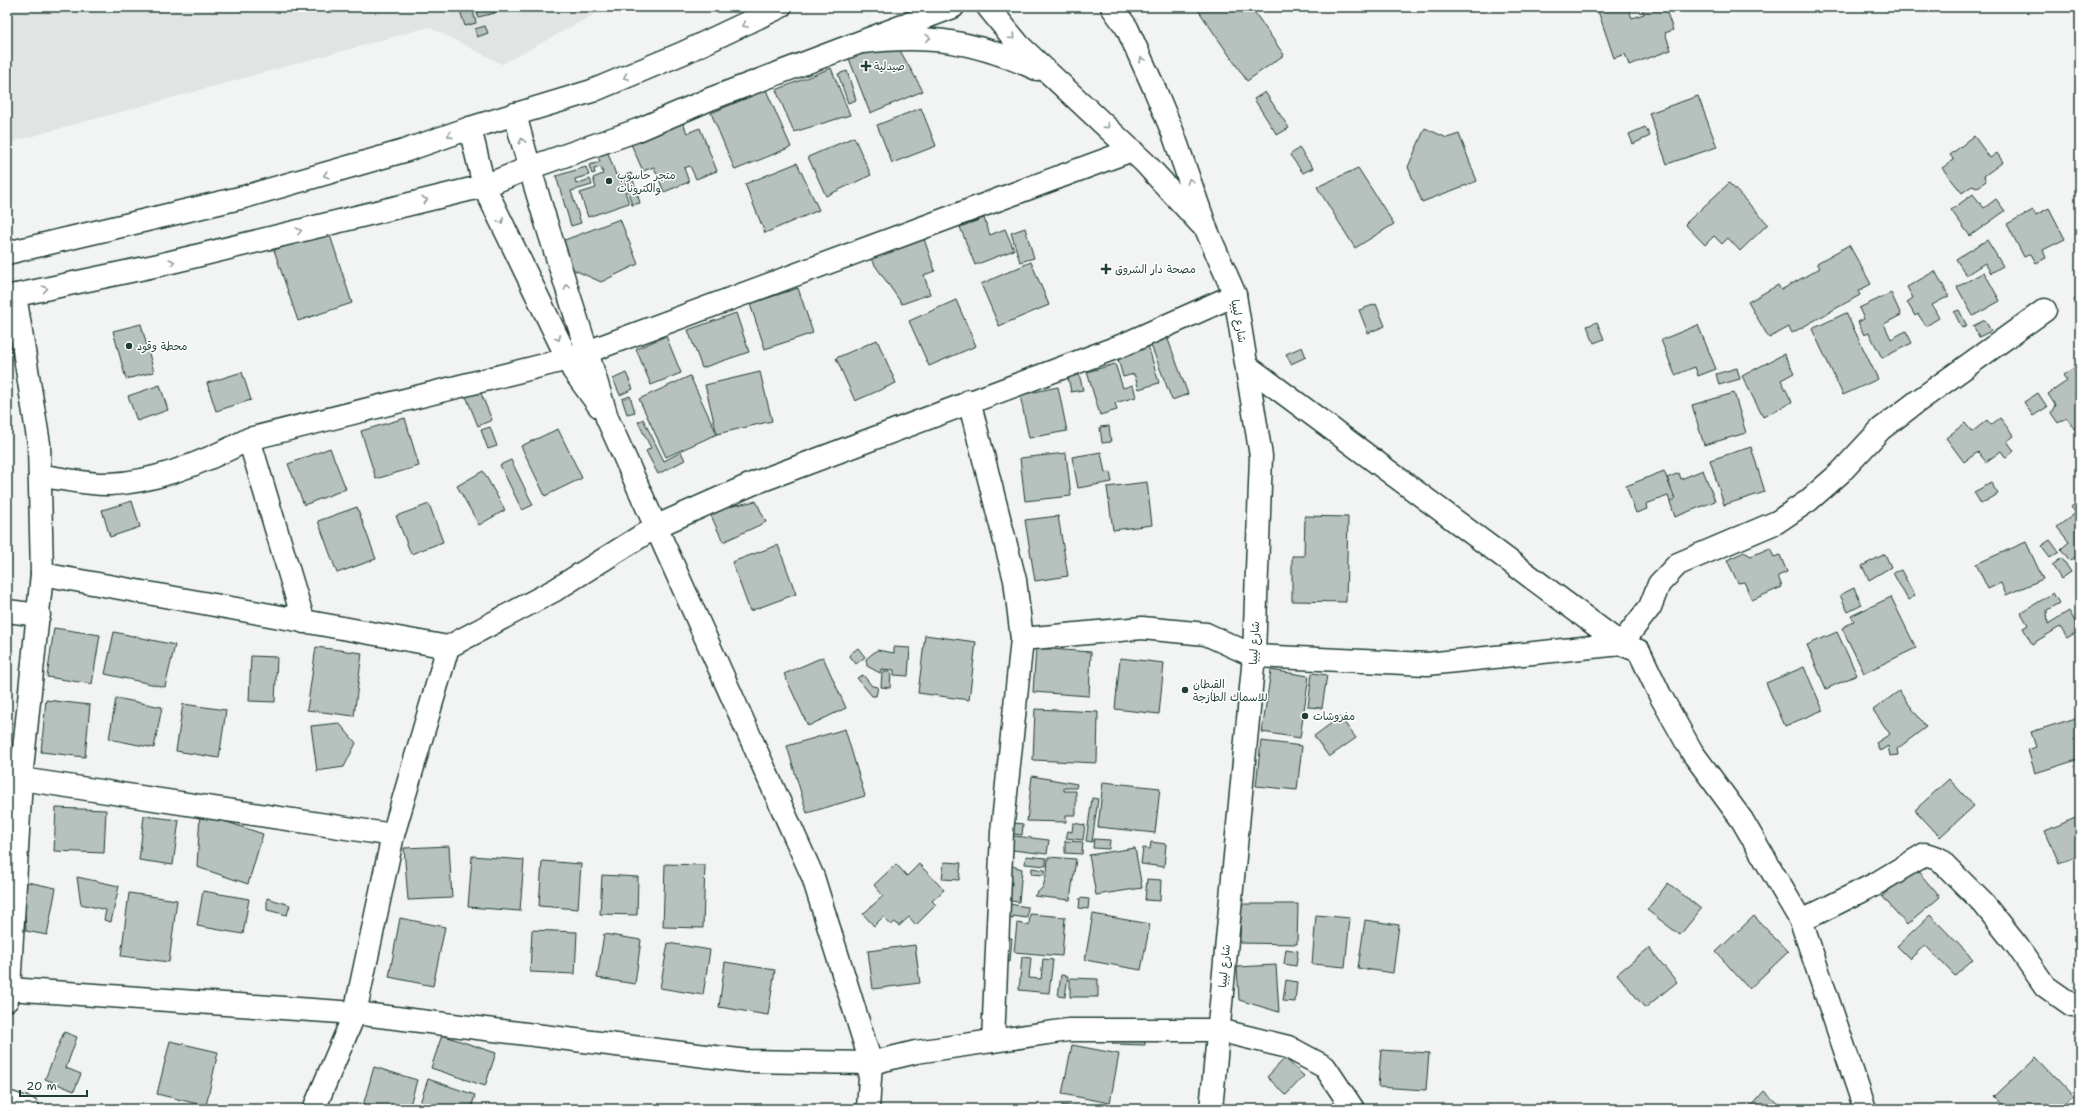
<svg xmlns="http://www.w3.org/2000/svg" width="2087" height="1116" font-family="'Shantell Sans','Playpen Sans Arabic',sans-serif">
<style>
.built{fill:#e0e4e3}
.building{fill:#b7c1bd;stroke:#1f3d34}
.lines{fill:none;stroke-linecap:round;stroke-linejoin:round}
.minor-casing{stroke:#1f3d34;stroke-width:25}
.major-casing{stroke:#1f3d34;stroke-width:25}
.minor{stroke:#fff;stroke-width:22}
.major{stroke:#fff;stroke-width:22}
.oneway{stroke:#8f9e9a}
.poi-dot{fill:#1f3d34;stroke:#fff;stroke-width:1.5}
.labels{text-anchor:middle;stroke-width:3;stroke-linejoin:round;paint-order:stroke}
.poi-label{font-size:11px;fill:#1f3d34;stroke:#fff;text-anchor:start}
.street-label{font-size:11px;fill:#1f3d34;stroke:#fff}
</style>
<rect width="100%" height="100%" fill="#f2f3f3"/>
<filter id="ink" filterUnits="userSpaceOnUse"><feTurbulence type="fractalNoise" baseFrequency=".025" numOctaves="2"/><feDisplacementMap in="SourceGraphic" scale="8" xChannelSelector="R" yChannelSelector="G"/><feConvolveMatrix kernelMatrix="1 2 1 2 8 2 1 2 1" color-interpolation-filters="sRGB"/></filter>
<g filter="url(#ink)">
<path class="built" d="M7,7H608L502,64L429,27L7,143Z"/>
<g class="building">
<path d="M459,7H472L476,23L465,26Z"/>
<path d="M476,7H493L495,13L478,17Z"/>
<path d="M1196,7H1251L1284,55L1247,81Z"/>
<path d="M1604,7H1628L1632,18L1644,14L1641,7H1665L1673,30L1665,33L1671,50L1629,65L1625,54L1614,58L1598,11Z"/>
<path d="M485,26L488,33L477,37L475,29Z"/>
<path d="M898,47L923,91L870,113L848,56Z"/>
<path d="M831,68L850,115L794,132L776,90Z"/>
<path d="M847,71L856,100L848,103L838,74Z"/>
<path d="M766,90L791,147L735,170L711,113Z"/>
<path d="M1265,92L1289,128L1277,135L1254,99Z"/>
<path d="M1698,96L1717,147L1667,164L1649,113Z"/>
<path d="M921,108L936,146L892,163L877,125Z"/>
<path d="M683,123L687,133L700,128L717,171L696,179L690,166L684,168L689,182L664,192L654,167L643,171L631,144Z"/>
<path d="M1645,127L1650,136L1633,144L1629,134Z"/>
<path d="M1425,128L1447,138L1459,134L1477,181L1422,202L1408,167Z"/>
<path d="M1974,136L1990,158L1997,153L2003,162L1984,176L1986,181L1977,188L1972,186L1962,193L1942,168L1954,160L1950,155Z"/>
<path d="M854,137L871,175L826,196L808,157Z"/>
<path d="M1299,148L1313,168L1303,173L1290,155Z"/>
<path d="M608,153L616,175L619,174L629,203L588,217L580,193L596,188L593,178L603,174L601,167L594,169L595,173L592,174L589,165L600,162L598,156Z"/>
<path d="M797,163L819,210L765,233L745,184Z"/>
<path d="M586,167L589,175L575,179L576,184L590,179L592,185L571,191L581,223L571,226L556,176Z"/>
<path d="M1358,168L1394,224L1355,248L1317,187Z"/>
<path d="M631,173L640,203L632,205L623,176Z"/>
<path d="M1729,183L1768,224L1740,251L1728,238L1722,244L1714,236L1705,245L1685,224Z"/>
<path d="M1973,194L1984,208L1996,199L2005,211L1970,236L1951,210Z"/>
<path d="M2049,208L2065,239L2043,250L2046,258L2036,263L2031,254L2024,257L2007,224L2033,210L2036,215Z"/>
<path d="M984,218L990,235L1005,229L1014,250L975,265L960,227Z"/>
<path d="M620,219L638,264L601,282L572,269L562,241Z"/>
<path d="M1025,228L1034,258L1020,262L1011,233Z"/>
<path d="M329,232L352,303L298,321L274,250Z"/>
<path d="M924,239L935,271L924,275L930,294L902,304L870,258Z"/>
<path d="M1987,240L2003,266L1991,273L1985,263L1966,275L1956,259Z"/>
<path d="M1849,245L1871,284L1858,291L1860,295L1792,333L1789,327L1769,338L1748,302L1778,285L1781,290L1820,268L1817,263Z"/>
<path d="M1031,262L1049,305L999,326L981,284Z"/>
<path d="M1935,271L1949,296L1932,305L1939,318L1926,326L1918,314L1915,316L1907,302L1913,298L1907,287Z"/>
<path d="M1984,272L2000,301L1973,316L1957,287Z"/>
<path d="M798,288L813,333L765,349L750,304Z"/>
<path d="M1891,293L1901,315L1884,324L1891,339L1906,331L1912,343L1882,358L1869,333L1864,335L1858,322L1864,319L1859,308Z"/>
<path d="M2080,296V309L2074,300Z"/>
<path d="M956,300L976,346L929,366L909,321Z"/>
<path d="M1376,304L1385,326L1368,333L1359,310Z"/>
<path d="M1959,310L1967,326L1962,328L1954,312Z"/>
<path d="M736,313L749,352L702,368L688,330Z"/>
<path d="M1846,313L1878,379L1843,395L1812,329Z"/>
<path d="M1985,320L1991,331L1979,337L1973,326Z"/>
<path d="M1597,322L1604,339L1594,343L1587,326Z"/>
<path d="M141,324L154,372L126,379L113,331Z"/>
<path d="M1698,325L1716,369L1698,376L1695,367L1675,375L1661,340Z"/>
<path d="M1166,334L1188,394L1172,400L1149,340Z"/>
<path d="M666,336L681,373L651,385L636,349Z"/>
<path d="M877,340L896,383L855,401L836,358Z"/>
<path d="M1147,342L1159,383L1139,389L1134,374L1123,377L1116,352Z"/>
<path d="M1302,347L1306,357L1291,364L1286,354Z"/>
<path d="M1784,354L1794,373L1781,380L1792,402L1763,417L1742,376Z"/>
<path d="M1115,364L1123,388L1133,385L1136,397L1115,403L1117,410L1100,415L1087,372Z"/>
<path d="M2080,364V426L2075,430L2067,418L2058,423L2051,413L2055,405L2048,394L2067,381L2063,375Z"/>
<path d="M1737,368L1740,379L1719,385L1716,374Z"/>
<path d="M242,372L251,400L216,411L207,383Z"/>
<path d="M760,372L772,421L717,434L705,385Z"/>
<path d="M626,373L633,389L620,395L613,379Z"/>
<path d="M1079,374L1083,390L1071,392L1068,377Z"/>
<path d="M690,376L717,434L666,457L639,399Z"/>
<path d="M160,385L168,410L137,421L128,396Z"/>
<path d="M1058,387L1067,431L1029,438L1020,395Z"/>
<path d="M480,391L492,420L478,426L466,396Z"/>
<path d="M1734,393L1746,433L1704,445L1692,405Z"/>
<path d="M2038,393L2047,407L2033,416L2024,402Z"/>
<path d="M630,396L635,412L627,414L622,399Z"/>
<path d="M405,418L419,466L376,479L361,431Z"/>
<path d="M2000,418L2014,436L2007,441L2014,451L2006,458L2001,451L1986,462L1978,452L1964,462L1946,438L1965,423L1972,432L1987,420L1991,425Z"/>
<path d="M643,419L664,461L681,452L685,460L658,474L646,451L651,448L638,422Z"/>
<path d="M1109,426L1111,442L1102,443L1100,427Z"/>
<path d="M490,427L497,446L488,449L481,430Z"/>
<path d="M558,429L582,478L545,496L521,446Z"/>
<path d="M1751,447L1765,492L1724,505L1710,460Z"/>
<path d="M330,448L346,489L304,505L288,464Z"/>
<path d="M1101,452L1105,473L1110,472L1112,482L1078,488L1072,457Z"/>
<path d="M1066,453L1071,496L1025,501L1020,458Z"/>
<path d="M511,460L533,505L522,510L500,465Z"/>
<path d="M1703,470L1715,501L1675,517L1670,502L1675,499L1667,478L1679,473L1681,479Z"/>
<path d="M483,471L505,510L479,525L457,486Z"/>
<path d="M1664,471L1675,499L1670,502L1668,496L1646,504L1647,509L1636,513L1626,486Z"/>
<path d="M1147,482L1152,525L1113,530L1107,487Z"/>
<path d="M1991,483L1998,494L1981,504L1974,492Z"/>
<path d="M2080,500V553L2070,561L2061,549L2069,542L2057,527L2076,513L2071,507Z"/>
<path d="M132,501L140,527L110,537L102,510Z"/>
<path d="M756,501L766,522L723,542L709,511Z"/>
<path d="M429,504L443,542L411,554L396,516Z"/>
<path d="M357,507L376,559L337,573L318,521Z"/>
<path d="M1058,516L1068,576L1035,581L1025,520Z"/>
<path d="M1305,516L1348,517L1346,602L1292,601V556H1304Z"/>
<path d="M2050,540L2059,552L2050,558L2041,546Z"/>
<path d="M2026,542L2043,579L2006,595L2001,583L1988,589L1976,564Z"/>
<path d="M778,545L796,594L750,611L732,562Z"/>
<path d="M1770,548L1774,557L1780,555L1787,572L1778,576L1782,587L1752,600L1744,582L1738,583L1727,560L1744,552L1751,556Z"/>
<path d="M1885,554L1891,567L1869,580L1862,566Z"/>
<path d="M2062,558L2071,572L2061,579L2052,565Z"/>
<path d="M1901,570L1915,596L1908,600L1893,573Z"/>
<path d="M1854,588L1862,605L1848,612L1840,595Z"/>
<path d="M2053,593L2059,603L2047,610L2048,624L2069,611L2080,630L2067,638L2060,627L2032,644L2023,628L2028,625L2021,613Z"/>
<path d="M1891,597L1916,648L1864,673L1842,628L1854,621L1851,616Z"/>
<path d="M54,628L100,635L92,684L47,677Z"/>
<path d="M114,632L175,645L165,687L105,674Z"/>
<path d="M1837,632L1857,675L1826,689L1807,645Z"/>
<path d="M925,635L976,642L969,700L918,693Z"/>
<path d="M316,647L362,653L354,716L307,710Z"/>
<path d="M894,647L910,648L908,676L894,675V670L881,669L880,673L867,666L866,659L877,650L894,653Z"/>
<path d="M858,648L865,657L856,664L849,655Z"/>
<path d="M1036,648L1091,652L1089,696L1033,692Z"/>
<path d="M251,656L277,657L275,702L249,701Z"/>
<path d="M823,657L846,708L808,726L784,674Z"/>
<path d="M1120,658L1164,663L1159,714L1115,709Z"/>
<path d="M1804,667L1823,710L1785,726L1766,683Z"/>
<path d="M1271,670L1309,676L1300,738L1262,732Z"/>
<path d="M882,672H891L890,688L881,687Z"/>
<path d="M1312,673L1327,675L1322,708L1308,707Z"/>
<path d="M863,675L872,686L878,687L876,696H872L857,678Z"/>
<path d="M1899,691L1926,727L1897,749L1898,755L1890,756L1888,746L1880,751L1876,743L1890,734L1873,710Z"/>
<path d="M116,698L162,707L154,748L109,739Z"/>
<path d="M46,700L90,705L85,757L41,752Z"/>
<path d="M183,704L226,710L219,758L176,751Z"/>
<path d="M1035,709L1098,712L1097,763L1033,760Z"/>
<path d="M1340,717L1356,738L1329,757L1314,736Z"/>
<path d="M2079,717L2080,759L2035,773L2028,750L2036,747L2031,732Z"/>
<path d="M339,723L356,743L344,767L317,771L311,726Z"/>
<path d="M845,729L865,796L807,813L787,746Z"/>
<path d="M1261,741L1302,746L1297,790L1256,786Z"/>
<path d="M1032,776L1077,784L1076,788H1064V791H1076V815H1066V822L1027,821Z"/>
<path d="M1949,779L1974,806L1940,837L1915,810Z"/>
<path d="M1103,782L1160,788L1155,833L1098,827Z"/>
<path d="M1092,798L1098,799L1092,842L1086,841Z"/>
<path d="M56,808L106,810L104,853L54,851Z"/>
<path d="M200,813L263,834L248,884L197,867Z"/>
<path d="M144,816L179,820L173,865L139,860Z"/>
<path d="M2080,816V854L2059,863L2045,831Z"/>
<path d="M1006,822L1023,824L1022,835L1006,833Z"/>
<path d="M1073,823L1085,825L1083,840L1066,838L1068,831L1072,832Z"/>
<path d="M1005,835L1049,840L1047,854L1012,850L1011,860Z"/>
<path d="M1094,839L1110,840L1109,849L1093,848Z"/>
<path d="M1065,841L1083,842L1082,854L1065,853Z"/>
<path d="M1151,842L1166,844L1164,867L1141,864L1143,848L1150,849Z"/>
<path d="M449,846L452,898L408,900L404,848Z"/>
<path d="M1135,848L1142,888L1096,895L1089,855Z"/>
<path d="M472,856L524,860L520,911L468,907Z"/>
<path d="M1026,856L1046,858V866L1025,864Z"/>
<path d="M1048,857L1076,859L1070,900L1034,896L1043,887L1047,872Z"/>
<path d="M542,861L581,864L578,909L539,906Z"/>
<path d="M944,862L961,863L959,880L942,879Z"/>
<path d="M665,864L705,865L703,928L663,927Z"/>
<path d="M896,864L907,876L919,864L944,890L932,901L936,905L916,925L909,917L899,926L895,922L891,925L883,917L874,926L863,914L883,896L874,885Z"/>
<path d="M1009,865L1022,869L1019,902L993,899Z"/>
<path d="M1032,868L1045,870L1044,875L1031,874Z"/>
<path d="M1915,868L1940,897L1907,925L1882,896Z"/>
<path d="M602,875L638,877L637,915L600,914Z"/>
<path d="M77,877L119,886L111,922L104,920L106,910L81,904Z"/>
<path d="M1147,879L1161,880L1160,901L1145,900Z"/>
<path d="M23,881L56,888L47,935L26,931Z"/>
<path d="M1668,883L1701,909L1680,935L1647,910Z"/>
<path d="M203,891L249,899L243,934L197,926Z"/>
<path d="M129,893L177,900L169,962L121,956Z"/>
<path d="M267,898L290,905L287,915L267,910Z"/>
<path d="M1080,898L1089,899L1088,909L1079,908Z"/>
<path d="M996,902L1028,907L1027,918L1013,916V919L994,916Z"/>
<path d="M1241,904H1298L1297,944L1240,943Z"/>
<path d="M1030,914L1065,917L1062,956L1014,952L1017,923L1029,925Z"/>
<path d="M1093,914L1150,924L1141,970L1085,960Z"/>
<path d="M1316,915L1350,918L1345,967L1312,964Z"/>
<path d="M1930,915L1973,959L1955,976L1925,945L1910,959L1897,946Z"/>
<path d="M1754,916L1788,952L1749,989L1716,952Z"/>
<path d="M400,918L445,927L433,986L389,977Z"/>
<path d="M1365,920L1399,925L1393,973L1358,968Z"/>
<path d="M532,930L577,932L575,974L530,972Z"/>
<path d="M604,934L641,940L635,984L597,978Z"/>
<path d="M1002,938H1012L1010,962L1001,961Z"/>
<path d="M2080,940V948L2076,944Z"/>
<path d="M668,943L710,950L703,995L660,988Z"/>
<path d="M915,945L920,983L873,989L868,951Z"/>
<path d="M1649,948L1677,982L1645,1008L1617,974Z"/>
<path d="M1286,949L1298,951L1296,966L1284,964Z"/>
<path d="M1022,957L1031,958L1029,978L1041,979L1043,959L1053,960L1049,993L1019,990Z"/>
<path d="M725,962L775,970L768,1015L719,1007Z"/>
<path d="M1276,965L1279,1012L1239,1000L1237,967Z"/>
<path d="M1061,975L1068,976L1065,997L1058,996Z"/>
<path d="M1070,978L1098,979V997H1070Z"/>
<path d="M1286,980L1297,982L1295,1002L1283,1001Z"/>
<path d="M1113,1031L1145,1032V1045L1113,1044Z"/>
<path d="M64,1032L77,1037L66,1068L81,1074L74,1091L45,1079Z"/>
<path d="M442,1035L496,1053L485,1086L431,1068Z"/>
<path d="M170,1041L218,1052L206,1106L157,1094Z"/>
<path d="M1072,1045L1119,1054L1110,1103L1062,1094Z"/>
<path d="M1381,1050L1429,1053L1426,1090L1378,1087Z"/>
<path d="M2036,1057L2074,1097L2062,1109H2006L1994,1097Z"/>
<path d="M1285,1058L1304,1076L1286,1095L1267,1077Z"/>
<path d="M374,1067L417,1080L409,1109H362Z"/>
<path d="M428,1079L475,1095L471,1109H418Z"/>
<path d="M1764,1091L1783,1109H1748Z"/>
<path d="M1062,1105L1092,1109H1061Z"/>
</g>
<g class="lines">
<g class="minor-casing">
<g id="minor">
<path d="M515,114C541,217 578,316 607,418L813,877L871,1063L868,1109"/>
<path d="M470,128L484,186L573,370L599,406"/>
<path d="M7,253L244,197L404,151L470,128L592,91L683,53L780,7"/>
<path d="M7,297L159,265L484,186L529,168L638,130L710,99L953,7"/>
<path d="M1247,366L1621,644L1650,607L1659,584L1678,564L1777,522L1808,501L1840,473L1881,429L1918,401L2045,310"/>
<path d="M969,401L1015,580L1022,639L1002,832L993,1041"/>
<path d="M249,439L304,622"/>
<path d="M40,476C63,478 87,485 110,484C158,482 207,461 249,439L568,359L1132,150"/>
<path d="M42,574L448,647L555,590L657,526L752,484L1123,345L1235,295"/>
<path d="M7,611L39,615"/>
<path d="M1022,639L1142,628L1206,634L1254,656L1427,664L1621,644L1639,651L1660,695L1692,752L1742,820L1801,921L1865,1109"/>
<path d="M7,780L21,779L393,835"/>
<path d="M1801,921L1877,883L1925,854L1938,858L1983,903L2018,947L2045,986L2072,1005H2080"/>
<path d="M9,989L355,1013L747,1061L871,1063L916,1052L1068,1030H1218L1288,1047L1325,1067L1353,1109"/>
<path d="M7,1000L9,989L21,779L42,574L39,444L15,295"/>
<path d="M7,1102L28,1109"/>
<path d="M314,1109L355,1013L393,835L448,647"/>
</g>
</g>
<g class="major-casing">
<g id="major">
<path d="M988,7L1019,45L1145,163L1201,224"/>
<path d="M1112,7L1127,28L1155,90L1173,133L1207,231L1235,295L1261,456L1254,656L1211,1109"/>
<path d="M862,42C930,34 974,41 1037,69"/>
</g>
</g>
<use href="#minor" class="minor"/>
<use href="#major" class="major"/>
</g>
<defs><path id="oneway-chevron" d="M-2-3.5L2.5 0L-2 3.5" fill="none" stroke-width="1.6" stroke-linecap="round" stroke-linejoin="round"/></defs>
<g class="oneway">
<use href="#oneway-chevron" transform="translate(745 25) rotate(155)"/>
<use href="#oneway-chevron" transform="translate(1012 37) rotate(47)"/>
<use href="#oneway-chevron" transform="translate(928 38) rotate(2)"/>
<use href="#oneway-chevron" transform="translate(1142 60) rotate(-115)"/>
<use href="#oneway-chevron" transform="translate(626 77) rotate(157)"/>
<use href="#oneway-chevron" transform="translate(1107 126) rotate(44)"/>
<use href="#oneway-chevron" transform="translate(450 135) rotate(161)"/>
<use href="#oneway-chevron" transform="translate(522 141) rotate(-105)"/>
<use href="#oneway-chevron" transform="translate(326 175) rotate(164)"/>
<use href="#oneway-chevron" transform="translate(1190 181) rotate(-109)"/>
<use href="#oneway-chevron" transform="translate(425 200) rotate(-14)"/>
<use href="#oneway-chevron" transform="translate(501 221) rotate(64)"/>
<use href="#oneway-chevron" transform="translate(299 231) rotate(-14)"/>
<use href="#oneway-chevron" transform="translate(172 262) rotate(-14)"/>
<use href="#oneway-chevron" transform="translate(567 287) rotate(-108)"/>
<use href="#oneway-chevron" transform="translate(45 289) rotate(-10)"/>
<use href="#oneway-chevron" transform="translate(558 338) rotate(65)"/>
</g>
</g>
<g class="poi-dot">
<path d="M864 60h4v4h4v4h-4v4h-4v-4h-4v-4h4z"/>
<circle cx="609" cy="181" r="4"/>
<path d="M1104 263h4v4h4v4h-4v4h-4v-4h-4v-4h4z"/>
<circle cx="129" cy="346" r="4"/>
<circle cx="1185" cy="690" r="4"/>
<circle cx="1305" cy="716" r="4"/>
</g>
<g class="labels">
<g class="poi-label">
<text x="874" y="70">صيدلية</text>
<text x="617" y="179">متجر حاسوب<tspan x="617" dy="13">والكترونات</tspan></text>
<text x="1115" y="273">مصحة دار الشروق</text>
<text x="137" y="350">محطة وقود</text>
<text x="1193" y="688">القبطان<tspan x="1193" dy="13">للاسماك الطازجة</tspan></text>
<text x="1313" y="720">مفروشات</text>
</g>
<g class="street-label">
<text transform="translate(1239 321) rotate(80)" y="4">شارع ليبيا</text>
<text transform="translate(1254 643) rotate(-87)" y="4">شارع ليبيا</text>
<text transform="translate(1224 966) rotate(-85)" y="4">شارع ليبيا</text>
</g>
</g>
<rect width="2087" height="1116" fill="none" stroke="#fff" stroke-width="24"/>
<rect x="12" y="12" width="2063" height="1092" fill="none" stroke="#1f3d34" stroke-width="1.5" filter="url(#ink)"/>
<path d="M20 1090v6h67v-6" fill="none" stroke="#1f3d34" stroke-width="2"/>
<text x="26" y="1090" font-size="12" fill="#1f3d34" stroke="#ffffff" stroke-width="3" paint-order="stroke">20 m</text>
</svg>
